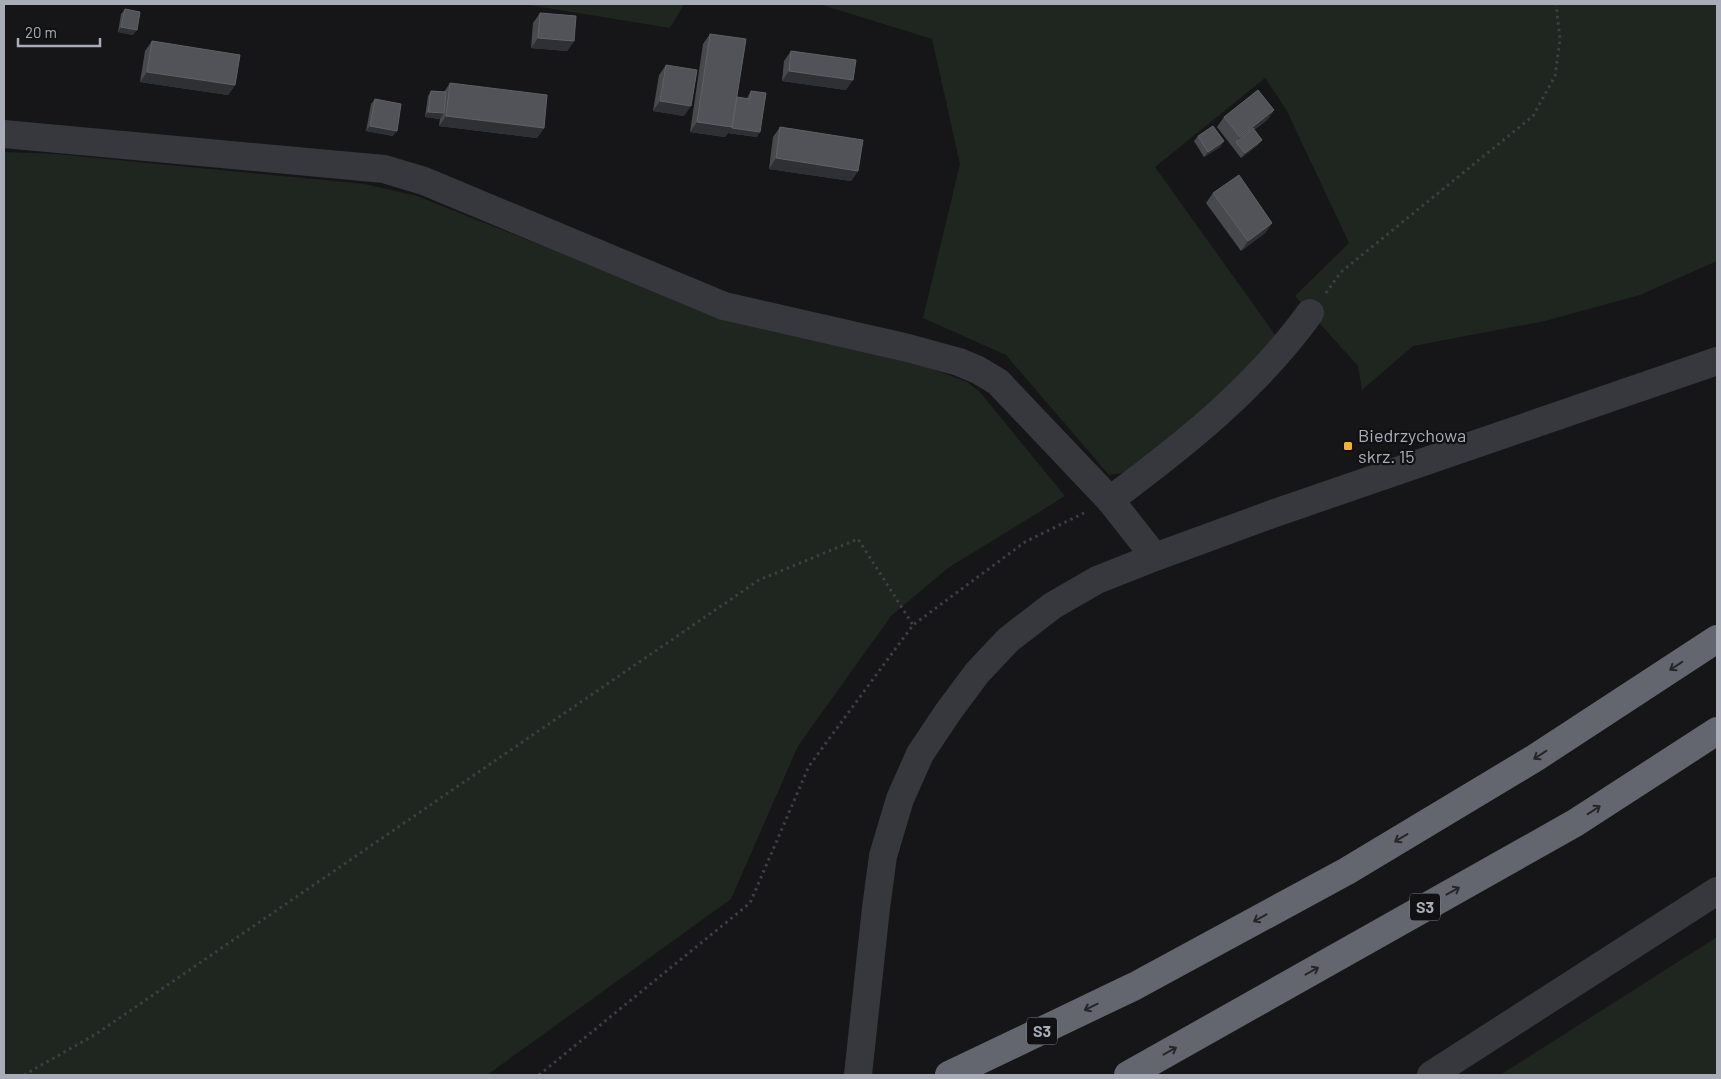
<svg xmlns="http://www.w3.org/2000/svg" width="1721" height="1079" font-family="Barlow,sans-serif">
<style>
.green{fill:#1e261f}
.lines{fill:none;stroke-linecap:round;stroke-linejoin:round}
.path{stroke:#3d3f44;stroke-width:3;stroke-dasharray:2.5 4;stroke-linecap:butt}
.minor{stroke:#37383d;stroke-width:28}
.highway{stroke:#63666e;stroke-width:28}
.wall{fill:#47494d}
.shaded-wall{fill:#2f3033}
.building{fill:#525359;stroke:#5f6168}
.oneway{stroke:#26262a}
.poi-dot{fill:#f2b134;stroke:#111113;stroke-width:2}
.labels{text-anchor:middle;stroke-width:4.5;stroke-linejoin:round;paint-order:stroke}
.shield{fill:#111113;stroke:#7b7e86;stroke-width:1}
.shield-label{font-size:16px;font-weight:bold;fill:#a8adb8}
.poi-label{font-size:18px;fill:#a8adb8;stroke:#111113;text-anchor:start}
</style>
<rect width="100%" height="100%" fill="#161618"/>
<g class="green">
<path d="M523,4H684L670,28Z"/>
<path d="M819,4H1717V261L1640,295L1545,321L1413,346L1362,390L1358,366L1295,296L1349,243L1286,109L1265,78L1155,167L1281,343L1129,472L1109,475L1006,355L923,318L960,164L932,39Z"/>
<path d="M4,152L56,154L365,184L417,196L727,319L925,366L967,382L979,391L1065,496L948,568L891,616L798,746L731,899L487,1075H4Z"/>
<path d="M1717,937V1075H1500Z"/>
</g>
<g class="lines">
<g class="path">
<path d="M1326,293L1341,272L1533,116L1555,76L1560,39L1556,4"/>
<path d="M24,1075L96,1034L759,580L858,539L913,625"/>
<path d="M539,1075L750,903L809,766L913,625L1025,542L1084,513"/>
</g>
<g class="minor">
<path d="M4,134L384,169L424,181L724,306L908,348L959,362L978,370L998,382L1110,500L1155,557"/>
<path d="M1110,500C1185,444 1254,390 1310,313"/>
<path d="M858,1075L876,908L883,856L900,799L920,754L948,712L977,673L1008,640L1052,606L1097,580L1155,557L1275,513L1717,361"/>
<path d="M1431,1075L1717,891"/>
</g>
<g class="highway">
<path d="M949,1075L1135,986L1347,871L1535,758L1717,639"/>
<path d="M1128,1075L1575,823L1717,731"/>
</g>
</g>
<g class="wall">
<path d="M125,9L133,35L118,32L121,14Z"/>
<path d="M540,13L574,41L567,51L531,48L533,23Z"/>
<path d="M710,34L737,97L747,99L748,96L751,91L757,137L728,133L725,137L690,132L703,44Z"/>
<path d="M152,41L235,85L228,95L140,82L145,51Z"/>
<path d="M791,51L846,90L782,81L784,61Z"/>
<path d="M666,65L684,116L653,111L659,75Z"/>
<path d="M450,83L544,128L537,138L439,126L440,119L425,117L428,96L431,91L444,92Z"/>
<path d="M375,99L393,136L366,131L371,104Z"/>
<path d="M1274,110L1267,120L1254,130L1262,140L1258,145L1241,158L1217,127L1224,117Z"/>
<path d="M780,127L858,171L851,181L769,169L773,137Z"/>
<path d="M1198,136L1224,141L1220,147L1204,157L1194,141Z"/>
<path d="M1213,193L1272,223L1265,233L1241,251L1206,203Z"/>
</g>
<g class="shaded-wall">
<path d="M121,27L137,30L133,35L118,32Z"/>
<path d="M538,38L574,41L567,51L531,48Z"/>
<path d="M789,71L853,80L846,90L782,81Z"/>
<path d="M147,72L235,85L228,95L140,82Z"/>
<path d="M660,101L691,106L684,116L653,111Z"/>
<path d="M1274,110L1267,120L1237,143L1236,142L1240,137Z"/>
<path d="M428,112L444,113L440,119L425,117Z"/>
<path d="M446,116L544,128L537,138L439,126Z"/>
<path d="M697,122L760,132L757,137L728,133L725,137L690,132Z"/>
<path d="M370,126L397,131L393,136L366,131Z"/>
<path d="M1262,140L1258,145L1241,158L1245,153Z"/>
<path d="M1224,141L1220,147L1204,157L1208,152Z"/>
<path d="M776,158L858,171L851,181L769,169Z"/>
<path d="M1272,223L1265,233L1241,251L1248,241Z"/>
</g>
<g class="building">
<path d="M125,9L140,12L137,30L121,27Z"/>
<path d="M540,13L576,16L574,41L538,38Z"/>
<path d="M710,34L746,39L732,127L697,122Z"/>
<path d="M152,41L240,55L235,85L147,72Z"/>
<path d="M791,51L856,60L853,80L789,71Z"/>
<path d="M666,65L697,70L691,106L660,101Z"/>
<path d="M450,83L547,95L544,128L446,116Z"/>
<path d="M1258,90L1274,110L1240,137L1224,117Z"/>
<path d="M431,91L446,92L444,113L428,112Z"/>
<path d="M751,91L766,93L760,132L732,128L737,97L750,99Z"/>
<path d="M375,99L401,104L397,131L370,126Z"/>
<path d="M1213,126L1224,141L1208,152L1198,136Z"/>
<path d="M780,127L863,140L858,171L776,158Z"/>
<path d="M1253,128L1262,140L1245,153L1236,142Z"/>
<path d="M1239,175L1272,223L1248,241L1213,193Z"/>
</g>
<defs><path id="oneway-shaft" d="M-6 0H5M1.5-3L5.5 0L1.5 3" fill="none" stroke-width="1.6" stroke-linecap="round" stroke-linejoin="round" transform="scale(1.25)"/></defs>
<g class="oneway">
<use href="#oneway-shaft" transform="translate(1676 666) rotate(147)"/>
<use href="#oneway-shaft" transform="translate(1540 755) rotate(147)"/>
<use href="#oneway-shaft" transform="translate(1594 810) rotate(-33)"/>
<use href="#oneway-shaft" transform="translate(1401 838) rotate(149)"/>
<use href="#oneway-shaft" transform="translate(1453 891) rotate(-29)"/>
<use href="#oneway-shaft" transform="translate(1260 918) rotate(151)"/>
<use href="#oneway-shaft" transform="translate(1312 971) rotate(-29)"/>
<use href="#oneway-shaft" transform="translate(1091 1007) rotate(154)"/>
<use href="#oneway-shaft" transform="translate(1170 1051) rotate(-29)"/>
</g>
<rect class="poi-dot" x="1343" y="441" width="10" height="10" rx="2.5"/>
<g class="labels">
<g class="shield">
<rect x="1410" y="893.5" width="30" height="27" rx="4"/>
<rect x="1027" y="1017.5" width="30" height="27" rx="4"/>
</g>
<g class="shield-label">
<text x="1425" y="913">S3</text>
<text x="1042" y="1037">S3</text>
</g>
<g class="poi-label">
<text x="1358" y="442">Biedrzychowa<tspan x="1358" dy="21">skrz. 15</tspan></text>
</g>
</g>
<rect width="1721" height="1079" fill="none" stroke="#a8adb8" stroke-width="10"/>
<path d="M18 38v8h82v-8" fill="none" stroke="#a8adb8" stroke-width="2.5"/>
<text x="25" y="38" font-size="15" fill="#a8adb8" stroke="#111113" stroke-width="4" paint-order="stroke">20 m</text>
</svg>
